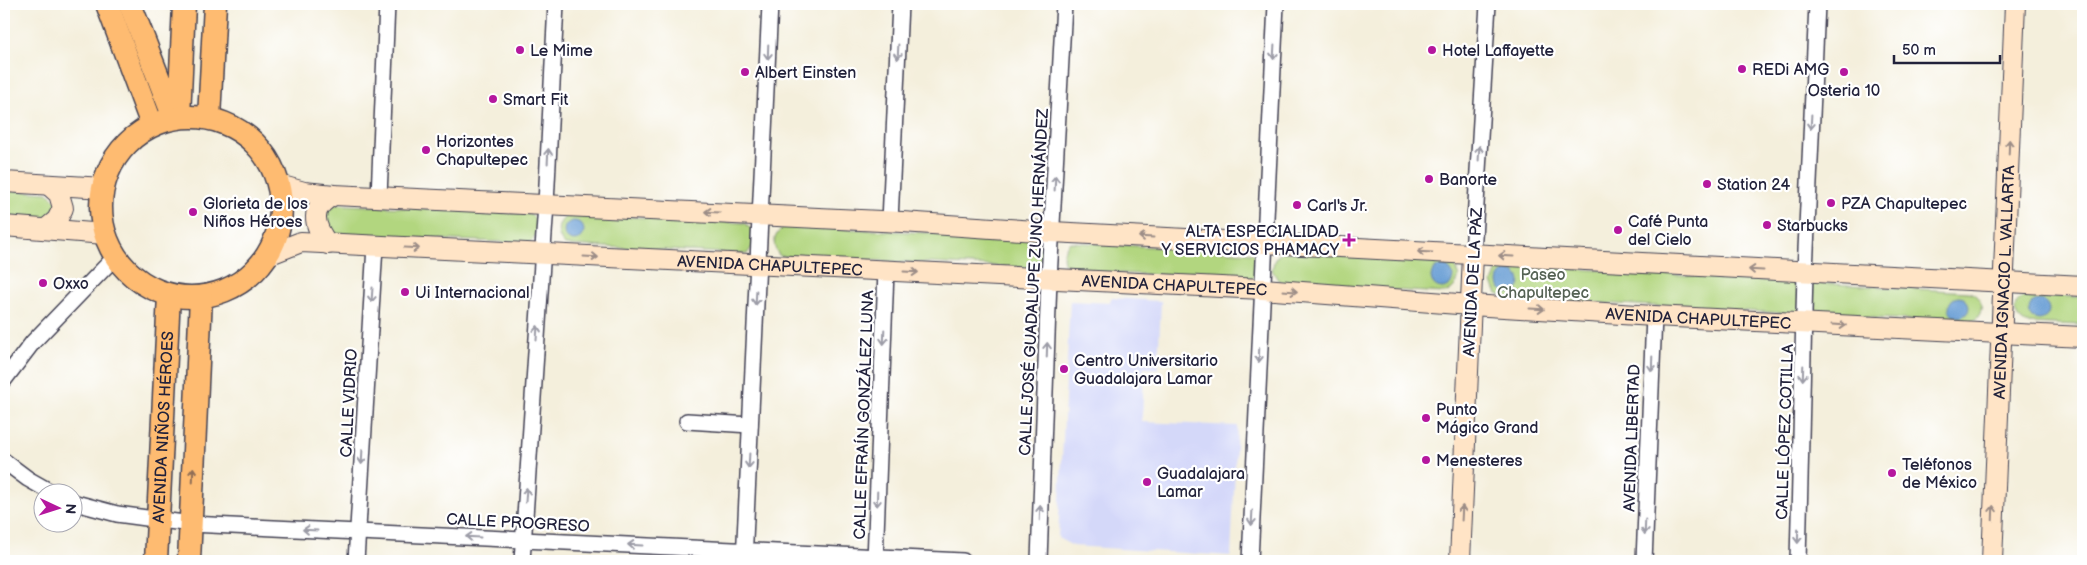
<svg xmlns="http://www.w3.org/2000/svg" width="2087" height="565" font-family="'Balsamiq Sans',sans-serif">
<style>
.built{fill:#d4d8f9}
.green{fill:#b2d67f;stroke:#6a7c5d}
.water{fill:#679dd4;stroke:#446088}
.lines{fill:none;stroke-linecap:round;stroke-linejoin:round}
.street-casing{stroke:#424153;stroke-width:18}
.secondary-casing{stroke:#424153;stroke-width:22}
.primary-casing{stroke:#424153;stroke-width:25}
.street{stroke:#fff;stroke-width:15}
.secondary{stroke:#ffe4c6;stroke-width:20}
.primary{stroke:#febb71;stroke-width:22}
.oneway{stroke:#9c9ca7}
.oneway2{stroke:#9c8d87}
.oneway3{stroke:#906e56}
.poi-dot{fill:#b5179e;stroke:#fff;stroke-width:2}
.labels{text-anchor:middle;stroke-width:4.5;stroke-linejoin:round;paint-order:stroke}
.poi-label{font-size:16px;fill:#22223b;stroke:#fff;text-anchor:start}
.street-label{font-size:16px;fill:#22223b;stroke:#fff}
.park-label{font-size:16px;fill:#546153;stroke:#fff}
</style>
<rect width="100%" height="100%" fill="#fff"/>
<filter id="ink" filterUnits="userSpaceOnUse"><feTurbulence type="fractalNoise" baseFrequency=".02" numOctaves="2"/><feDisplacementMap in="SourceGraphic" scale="10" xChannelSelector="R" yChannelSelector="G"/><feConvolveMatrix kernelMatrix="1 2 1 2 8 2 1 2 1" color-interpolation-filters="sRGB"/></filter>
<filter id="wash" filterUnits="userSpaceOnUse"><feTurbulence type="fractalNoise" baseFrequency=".0096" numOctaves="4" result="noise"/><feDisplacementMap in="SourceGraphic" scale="20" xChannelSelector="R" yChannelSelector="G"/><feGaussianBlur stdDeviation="1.12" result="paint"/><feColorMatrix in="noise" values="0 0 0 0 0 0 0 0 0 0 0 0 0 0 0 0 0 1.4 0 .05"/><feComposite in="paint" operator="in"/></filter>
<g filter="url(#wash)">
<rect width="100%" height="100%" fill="#f4efdc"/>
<path class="built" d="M1111,298L1161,301L1158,369L1144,368L1142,422L1237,426L1231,556L1073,546L1058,538L1070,301L1110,303Z"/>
<g class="green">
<path d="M4,190L48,193L58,203L46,219L4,217Z"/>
<path d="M325,204L531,214C540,224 539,235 529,243L327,235Z"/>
<path d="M571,214L745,223L752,230L753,246L747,254L565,245C554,234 557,219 571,214Z"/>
<path d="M787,226L1033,238C1044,246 1045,259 1035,268L780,256C770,245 774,232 787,226Z"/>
<path d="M1070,242L1253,253C1260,261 1260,271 1252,279L1070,271C1061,262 1061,252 1070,242Z"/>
<path d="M1283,252L1452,262C1463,274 1459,287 1445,293L1287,284L1278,280L1272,270L1275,258Z"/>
<path d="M1509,265L1969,292C1986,298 1985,318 1968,323L1508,298L1497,294L1492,283L1497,270Z"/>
<path d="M2025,296L2083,297V325L2024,323C2012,315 2012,302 2025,296Z"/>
</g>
<g class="water">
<circle cx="574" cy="231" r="10"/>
<circle cx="1442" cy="277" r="11"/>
<circle cx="1509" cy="282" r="11"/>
<circle cx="1959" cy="307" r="10"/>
<circle cx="2039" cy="310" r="10"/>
</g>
</g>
<g filter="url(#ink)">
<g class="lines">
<g class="street-casing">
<g id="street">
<path d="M379,196L387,4"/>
<path d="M890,221L900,4"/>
<path d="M1473,254L1488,4"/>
<path d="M4,380L33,342L116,256"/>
<path d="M687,421L750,425"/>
<path d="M4,461L28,479L51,492"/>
<path d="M72,502L117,514L191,524L963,561"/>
<path d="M356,561L375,246"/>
<path d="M522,561L546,204L556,4"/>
<path d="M744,561L770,4"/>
<path d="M875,561L886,271"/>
<path d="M1039,561L1049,279L1064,4"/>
<path d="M1250,561L1276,4"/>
<path d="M1644,561L1654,316"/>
<path d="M1798,561L1805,272L1817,4"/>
</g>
</g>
<g class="secondary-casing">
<g id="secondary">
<path d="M4,182L104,188"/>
<path d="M279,185L304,192L334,195L902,222L1052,232L2083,286"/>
<path d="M4,226L105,234"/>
<path d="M47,228L57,220L63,208L59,194L49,185"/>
<path d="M328,244C313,225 309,207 334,195"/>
<path id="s1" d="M268,255L301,242L1262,289L1471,305L1654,316L2083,337"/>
<path d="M1460,561L1473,254"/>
<path id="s2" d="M1992,561L2015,4"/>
</g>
</g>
<g class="primary-casing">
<g id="primary">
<path d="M107,4L152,125"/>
<path d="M130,4L174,118"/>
<path d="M179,117L184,4"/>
<circle cx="191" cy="207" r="90"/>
<path d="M209,118L215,4"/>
<path id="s3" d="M156,561L169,295"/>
<path d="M189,561L201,297"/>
</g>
</g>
<use href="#street" class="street"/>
<use href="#secondary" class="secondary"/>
<use href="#primary" class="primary"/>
</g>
<defs><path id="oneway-shaft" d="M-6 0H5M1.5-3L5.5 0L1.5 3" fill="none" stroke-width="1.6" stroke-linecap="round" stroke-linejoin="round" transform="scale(1.25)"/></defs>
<g class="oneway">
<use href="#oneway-shaft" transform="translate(768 52) rotate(92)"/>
<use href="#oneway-shaft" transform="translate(898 52) rotate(93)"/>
<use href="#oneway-shaft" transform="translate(1274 52) rotate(93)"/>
<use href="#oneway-shaft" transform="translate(1811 122) rotate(93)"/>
<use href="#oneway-shaft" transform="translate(1479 153) rotate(-87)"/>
<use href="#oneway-shaft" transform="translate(548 156) rotate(-87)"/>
<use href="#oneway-shaft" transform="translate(1055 183) rotate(-87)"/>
<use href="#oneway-shaft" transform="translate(372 295) rotate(94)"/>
<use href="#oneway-shaft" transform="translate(756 298) rotate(93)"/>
<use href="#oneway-shaft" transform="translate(537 333) rotate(-86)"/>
<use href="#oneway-shaft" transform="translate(884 337) rotate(92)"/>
<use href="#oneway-shaft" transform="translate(1047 350) rotate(-88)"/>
<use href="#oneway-shaft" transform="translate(1259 355) rotate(92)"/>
<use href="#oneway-shaft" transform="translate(1652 364) rotate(92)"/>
<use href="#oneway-shaft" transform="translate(1803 373) rotate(92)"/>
<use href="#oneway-shaft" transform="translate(362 457) rotate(93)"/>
<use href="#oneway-shaft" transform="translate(749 461) rotate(93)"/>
<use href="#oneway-shaft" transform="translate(526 495) rotate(-86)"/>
<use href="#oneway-shaft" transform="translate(877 499) rotate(92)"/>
<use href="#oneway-shaft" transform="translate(1040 513) rotate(-88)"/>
<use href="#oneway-shaft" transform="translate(1252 518) rotate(93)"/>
<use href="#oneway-shaft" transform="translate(1645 527) rotate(92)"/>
<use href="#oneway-shaft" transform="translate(310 530) rotate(-177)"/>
<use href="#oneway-shaft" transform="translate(1798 536) rotate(91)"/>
<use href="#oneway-shaft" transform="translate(473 537) rotate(-177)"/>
<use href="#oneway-shaft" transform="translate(635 545) rotate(-177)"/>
</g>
<g class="oneway2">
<use href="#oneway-shaft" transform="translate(2009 147) rotate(-88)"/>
<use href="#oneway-shaft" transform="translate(712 212) rotate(-177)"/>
<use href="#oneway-shaft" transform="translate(1146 237) rotate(-177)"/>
<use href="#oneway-shaft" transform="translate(412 248) rotate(3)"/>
<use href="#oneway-shaft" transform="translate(1425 252) rotate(-177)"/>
<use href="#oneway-shaft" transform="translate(1506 256) rotate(-177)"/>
<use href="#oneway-shaft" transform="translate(591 257) rotate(3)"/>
<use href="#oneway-shaft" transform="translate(1756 270) rotate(-177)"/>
<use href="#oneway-shaft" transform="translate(911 272) rotate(3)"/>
<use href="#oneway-shaft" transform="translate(1290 291) rotate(4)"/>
<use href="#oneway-shaft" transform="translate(1537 309) rotate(3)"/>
<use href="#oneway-shaft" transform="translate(1839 325) rotate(3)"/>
<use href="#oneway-shaft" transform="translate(1462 513) rotate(-87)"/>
<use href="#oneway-shaft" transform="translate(1993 513) rotate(-88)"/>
</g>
<use class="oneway3" href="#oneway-shaft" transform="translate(193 475) rotate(-88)"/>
</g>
<g class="poi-dot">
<circle cx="520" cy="50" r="5"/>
<circle cx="1432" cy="50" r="5"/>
<circle cx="1742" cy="69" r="5"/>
<circle cx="745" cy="72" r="5"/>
<circle cx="1844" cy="72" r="5"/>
<circle cx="493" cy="99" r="5"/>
<circle cx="426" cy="150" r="5"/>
<circle cx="1429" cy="179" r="5"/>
<circle cx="1707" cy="184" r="5"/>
<circle cx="1831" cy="203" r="5"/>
<circle cx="1297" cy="205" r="5"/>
<circle cx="193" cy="212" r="5"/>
<circle cx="1767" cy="225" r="5"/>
<circle cx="1618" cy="230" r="5"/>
<path d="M1346.5 232.5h5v5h5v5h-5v5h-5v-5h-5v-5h5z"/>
<circle cx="43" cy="283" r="5"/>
<circle cx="405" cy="292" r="5"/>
<circle cx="1064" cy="369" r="5"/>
<circle cx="1426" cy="418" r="5"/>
<circle cx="1426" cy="460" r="5"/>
<circle cx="1892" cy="473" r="5"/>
<circle cx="1147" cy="482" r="5"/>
</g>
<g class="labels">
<g class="poi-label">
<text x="530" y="56">Le Mime</text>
<text x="1442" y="56">Hotel Laffayette</text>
<text x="1752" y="75">REDi AMG</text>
<text x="755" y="78">Albert Einsten</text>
<text x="1844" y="96" text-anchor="middle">Osteria 10</text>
<text x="503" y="105">Smart Fit</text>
<text x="436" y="147">Horizontes<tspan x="436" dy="18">Chapultepec</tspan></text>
<text x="1439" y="185">Banorte</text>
<text x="1717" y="190">Station 24</text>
<text x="203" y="209">Glorieta de los<tspan x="203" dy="18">Niños Héroes</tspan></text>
<text x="1841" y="209">PZA Chapultepec</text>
<text x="1307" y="211">Carl's Jr.</text>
<text x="1628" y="227">Café Punta<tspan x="1628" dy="18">del Cielo</tspan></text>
<text x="1777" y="231">Starbucks</text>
<text x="1339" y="237" text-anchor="end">ALTA ESPECIALIDAD<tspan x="1339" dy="18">Y SERVICIOS PHAMACY</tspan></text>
<text x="53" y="289">Oxxo</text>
<text x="415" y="298">Ui Internacional</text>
<text x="1074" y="366">Centro Universitario<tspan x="1074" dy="18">Guadalajara Lamar</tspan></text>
<text x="1436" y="415">Punto<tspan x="1436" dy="18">Mágico Grand</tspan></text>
<text x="1436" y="466">Menesteres</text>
<text x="1902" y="470">Teléfonos<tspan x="1902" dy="18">de México</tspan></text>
<text x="1157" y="479">Guadalajara<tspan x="1157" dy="18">Lamar</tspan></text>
</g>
<g class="street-label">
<text dy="6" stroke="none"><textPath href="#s1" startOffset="505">AVENIDA CHAPULTEPEC</textPath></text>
<text transform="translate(1033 282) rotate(-87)" y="6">CALLE JOSÉ GUADALUPE ZUNO HERNÁNDEZ</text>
<text transform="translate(1472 282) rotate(-87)" y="6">AVENIDA DE LA PAZ</text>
<text dy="6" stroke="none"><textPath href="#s2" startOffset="279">AVENIDA IGNACIO L. VALLARTA</textPath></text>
<text dy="6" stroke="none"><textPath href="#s1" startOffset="910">AVENIDA CHAPULTEPEC</textPath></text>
<text dy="6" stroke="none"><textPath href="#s1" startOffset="1435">AVENIDA CHAPULTEPEC</textPath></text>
<text transform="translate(348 403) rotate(-87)" y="6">CALLE VIDRIO</text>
<text transform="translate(863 415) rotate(-88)" y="6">CALLE EFRAÍN GONZÁLEZ LUNA</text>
<text dy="6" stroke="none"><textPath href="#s3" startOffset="134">AVENIDA NIÑOS HÉROES</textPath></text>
<text transform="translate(1784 432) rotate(-88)" y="6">CALLE LÓPEZ COTILLA</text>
<text transform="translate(1631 438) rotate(-88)" y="6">AVENIDA LIBERTAD</text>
<text transform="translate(518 522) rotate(3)" y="6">CALLE PROGRESO</text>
</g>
<g class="park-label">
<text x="1543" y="280">Paseo<tspan x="1543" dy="18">Chapultepec</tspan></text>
</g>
</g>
<rect width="2087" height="565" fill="none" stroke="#fff" stroke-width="20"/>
<g transform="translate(58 508) rotate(94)"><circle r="24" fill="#ffffff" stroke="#a7a7b1"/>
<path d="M0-4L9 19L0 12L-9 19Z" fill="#b5179e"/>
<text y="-8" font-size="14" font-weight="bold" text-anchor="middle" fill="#22223b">N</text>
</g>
<path d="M1894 55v8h106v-8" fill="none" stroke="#22223b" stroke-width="2.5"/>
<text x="1902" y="55" font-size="15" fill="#22223b" stroke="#ffffff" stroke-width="4" paint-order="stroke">50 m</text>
</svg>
